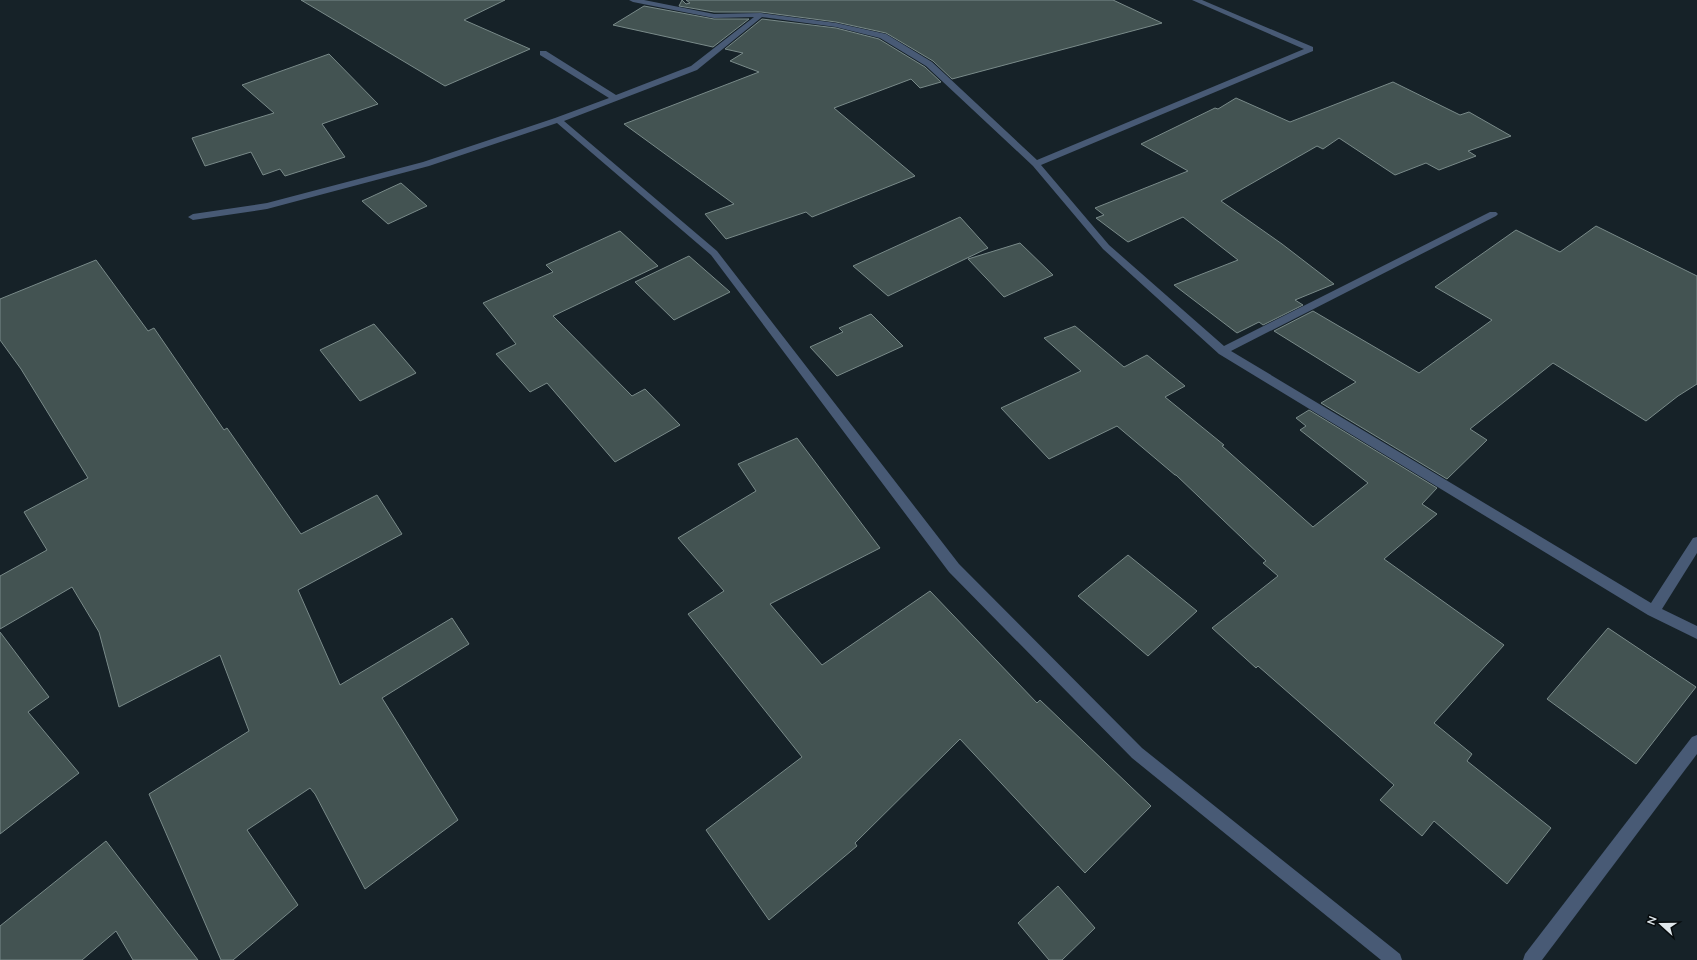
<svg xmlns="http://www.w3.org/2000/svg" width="1697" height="960" font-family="Mulish,sans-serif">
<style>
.building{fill:#435352;stroke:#798a89}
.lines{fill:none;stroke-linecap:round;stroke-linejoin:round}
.street{fill:#485a75;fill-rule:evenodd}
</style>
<rect width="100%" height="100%" fill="#162228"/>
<g class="building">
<path d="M301,0H505L464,20L530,49L445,86Z"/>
<path d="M682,0L686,4L690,3L686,0H1113L1162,23L952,79L933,61L886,33L836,22L761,12H714L679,6Z"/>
<path d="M644,6L714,19H749L713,47L613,25Z"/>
<path d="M762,19L836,28L879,39L925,67L941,82L920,88L911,79L834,108L915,176L812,217L806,212L726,239L705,214L734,204L624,124L759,72L730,61L743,53L725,49Z"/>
<path d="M329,54L378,104L322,124L345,157L285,176L280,169L263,175L251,152L205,166L192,138L274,113L242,85Z"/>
<path d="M1393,82L1460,115L1469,112L1511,136L1468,151L1476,156L1439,170L1426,163L1395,175L1339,138L1323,149L1317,146L1221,201L1282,244L1334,284L1295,300L1303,305L1263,325L1259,322L1237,333L1174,285L1238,260L1183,217L1128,242L1096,218L1104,215L1095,208L1188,171L1141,144L1215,108L1218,109L1236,98L1290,122Z"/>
<path d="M401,183L427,206L388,224L362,201Z"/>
<path d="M960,217L988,248L888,296L853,266Z"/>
<path d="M1596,226L1697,276V384L1678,396L1646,421L1553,363L1470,429L1487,440L1447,479L1321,403L1356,382L1274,331L1313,311L1419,373L1492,320L1435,287L1516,230L1560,252Z"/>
<path d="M620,231L658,266L553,316L632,396L645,389L680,425L615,462L547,383L530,392L496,354L516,344L483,303L553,272L546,265Z"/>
<path d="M1020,243L1053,275L1004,297L968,259Z"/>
<path d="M689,256L730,292L674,320L635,282Z"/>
<path d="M96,260L148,331L154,328L224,430L227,428L301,534L377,495L402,534L298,590L340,685L452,618L469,644L382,698L458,820L365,889L315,794L310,788L247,830L298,905L233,960H221L149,794L249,731L220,655L119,707L99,632L72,587L0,629V576L47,550L24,512L88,478L21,369L0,340V299Z"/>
<path d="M871,314L903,346L837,376L810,347L843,332L839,328Z"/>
<path d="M374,324L416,373L360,401L320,350Z"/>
<path d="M1075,326L1124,367L1147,355L1185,386L1165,397L1224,445L1222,446L1313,527L1368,483L1300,430L1306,426L1296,418L1309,410L1437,488L1422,504L1437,514L1384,559L1504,645L1434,723L1472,754L1467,761L1551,828L1507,884L1434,821L1422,836L1380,800L1394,785L1258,666L1256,668L1212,628L1278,576L1263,563L1266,561L1176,475H1175L1117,426L1049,459L1001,408L1081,371L1044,338Z"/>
<path d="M797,438L880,548L770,604L822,665L930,591L1037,703L1040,700L1151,806L1085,873L960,739L855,843L857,846L769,920L706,830L802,757L688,614L724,591L678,538L756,491L738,464Z"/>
<path d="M1128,555L1197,611L1148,656L1078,596Z"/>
<path d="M1608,628L1696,687L1636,764L1547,699Z"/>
<path d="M0,632L49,697L28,712L79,773L0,834Z"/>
<path d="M106,841L198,960H133L116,931L82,960H0V926Z"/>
<path d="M1058,886L1095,928L1062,960H1049L1018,923Z"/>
</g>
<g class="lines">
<g class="street">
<path d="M629,0H644L714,14L761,13L836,23L886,34L932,62L1037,160L1304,49L1192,0H1202L1313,47V51L1041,165L1109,245L1224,346L1490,212H1496L1498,214L1496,216L1231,351L1651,603L1693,538L1697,537V553L1662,609L1697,626V639L1648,615L1219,354L1103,249L1033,166L926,66L880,38L836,27L762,17L697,70L564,121L717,251L959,564L1142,748L1400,954L1402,960H1381L1132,758L949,572L711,255L557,123L429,166L297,201L267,209L193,220L188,217L193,214L267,203L423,162L555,118L609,98L540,55V51H546L616,95L691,66L754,17L714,18L633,2Z"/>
<path d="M1697,735V754L1542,960H1523L1525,954L1692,737Z"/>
</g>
</g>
<g transform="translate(1661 924) rotate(291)" stroke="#060b0d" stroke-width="3" paint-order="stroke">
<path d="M0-3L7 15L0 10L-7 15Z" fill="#e0e8ec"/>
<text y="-6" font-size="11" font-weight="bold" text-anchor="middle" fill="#e0e8ec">N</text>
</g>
</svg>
